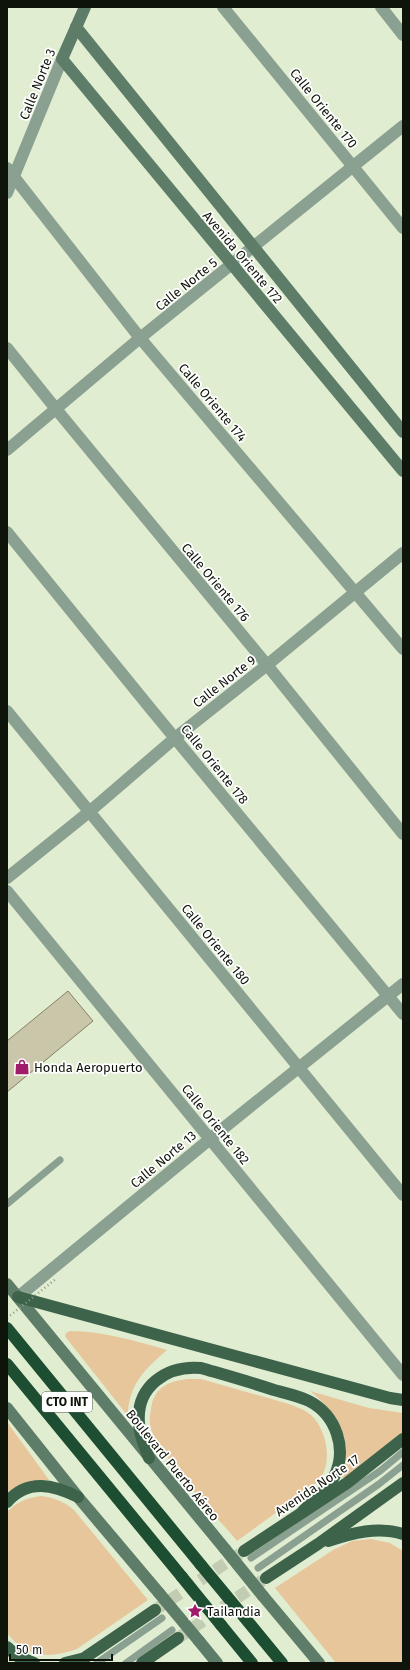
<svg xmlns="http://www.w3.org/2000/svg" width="410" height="1670" font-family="'Fira Sans',sans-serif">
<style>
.green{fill:#e8c69b}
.building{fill:#cac6a9;stroke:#858166}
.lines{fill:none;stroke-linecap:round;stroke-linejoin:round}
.primary-tunnel{stroke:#c1ccb3;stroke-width:12;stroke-dasharray:12 6;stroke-linecap:butt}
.lane{stroke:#8aa091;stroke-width:7}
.street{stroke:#8aa091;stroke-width:12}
.secondary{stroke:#5d7d68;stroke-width:12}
.primary{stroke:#3d644b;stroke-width:12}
.highway{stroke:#1e4e32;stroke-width:12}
.path-bridge{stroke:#8f9984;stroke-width:2.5;stroke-dasharray:1 3;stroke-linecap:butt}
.secondary-bridge{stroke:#5d7d68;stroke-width:12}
.highway-bridge{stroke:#1e4e32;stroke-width:12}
.labels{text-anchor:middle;stroke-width:3.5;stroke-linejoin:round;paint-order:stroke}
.shield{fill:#fff;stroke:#575a54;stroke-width:1}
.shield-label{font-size:12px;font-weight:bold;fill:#0f140a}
.street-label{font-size:13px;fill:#0f140a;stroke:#fff}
.poi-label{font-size:13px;fill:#0f140a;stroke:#fff;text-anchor:start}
</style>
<rect width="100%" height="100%" fill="#e0edd1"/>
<g class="green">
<path d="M70,1331C103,1331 136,1341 167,1350C145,1369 128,1385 128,1416L67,1339L65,1336L66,1333Z"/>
<path d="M187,1379H201L289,1404C297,1407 305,1410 311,1415C326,1429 332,1458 322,1476C320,1479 316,1482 314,1485L237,1541C219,1519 152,1448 150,1424C149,1418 151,1410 152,1403C157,1386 171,1381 187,1379Z"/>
<path d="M310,1391L369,1408L403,1413V1432L347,1477L344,1478L340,1477C342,1471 345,1465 346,1458C349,1431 330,1407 310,1391Z"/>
<path d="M7,1422L49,1480C32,1481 21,1483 7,1492Z"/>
<path d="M41,1496C55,1498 63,1501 74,1510L148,1600L77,1649C49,1659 26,1658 7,1633V1512C17,1502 26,1498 41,1496Z"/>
<path d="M371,1539L390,1543L403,1551V1663H336L275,1588L333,1550L352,1541Z"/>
</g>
<path class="building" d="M68,991L93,1021L7,1092V1041Z"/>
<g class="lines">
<g class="primary-tunnel">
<path d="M155,1610L244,1551"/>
<path d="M178,1638L266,1578"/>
</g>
<g class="lane">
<path d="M7,1204L60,1160"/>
<path d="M251,1558L380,1471L403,1452"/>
<path d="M258,1568L379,1484L403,1465"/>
<path d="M97,1663L162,1618"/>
<path d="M126,1663L172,1630"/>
</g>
<g class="street">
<path d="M223,7L403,228"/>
<path d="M381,7L403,35"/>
<path d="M7,168L140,338L403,649"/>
<path d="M7,193L62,59"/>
<path d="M7,348L56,409L267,665L403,834"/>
<path d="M7,450L140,338L403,126"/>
<path d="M7,532L150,708L403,1014"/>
<path d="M7,711L403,1195"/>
<path d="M7,878L89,812L175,738L267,665L403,553"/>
<path d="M7,891L403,1375"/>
<path d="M18,1297L210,1139L403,984"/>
</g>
<g class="secondary">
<path d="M85,7L62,59L403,471"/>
<path d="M76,27L403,432"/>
<path d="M7,1284L225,1549"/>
<path d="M7,1408L78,1497L159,1593"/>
<path d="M263,1596L319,1663"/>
<path d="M199,1641L217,1663"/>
</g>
<g class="primary">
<path d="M18,1297L390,1398L403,1400"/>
<path d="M149,1458C145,1447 139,1435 139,1423C136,1386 167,1365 201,1368C225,1375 250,1382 274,1390C285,1393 299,1396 309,1401C336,1415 348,1449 334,1477C327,1490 314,1500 303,1511"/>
<path d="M7,1502C28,1478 54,1485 78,1497"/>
<path d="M328,1541C352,1533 378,1526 403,1534"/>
<path d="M244,1551L347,1483L403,1439"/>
<path d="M266,1578L318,1544L403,1483"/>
<path d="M7,1647L17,1656L34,1663"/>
<path d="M65,1663L81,1659"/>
<path d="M77,1663L155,1610"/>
<path d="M142,1663L178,1638"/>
</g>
<g class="highway">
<path d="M7,1328L201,1565"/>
<path d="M7,1364L182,1577"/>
<path d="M240,1612L282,1663"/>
<path d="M221,1625L252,1663"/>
</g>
<path class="path-bridge" d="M7,1318L57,1278"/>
<g class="secondary-bridge">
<path d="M225,1549L263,1596"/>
<path d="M159,1593L199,1641"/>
</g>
<g class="highway-bridge">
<path d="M201,1565L240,1612"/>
<path d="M182,1577L221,1625"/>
</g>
</g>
<defs>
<g id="shop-bare" transform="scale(1.2)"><path d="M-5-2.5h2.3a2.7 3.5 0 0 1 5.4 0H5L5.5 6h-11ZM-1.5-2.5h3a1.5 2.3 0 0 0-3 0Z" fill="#a01c6a" stroke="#fff" stroke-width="2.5" paint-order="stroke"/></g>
<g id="sight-bare" transform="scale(1.2)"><path d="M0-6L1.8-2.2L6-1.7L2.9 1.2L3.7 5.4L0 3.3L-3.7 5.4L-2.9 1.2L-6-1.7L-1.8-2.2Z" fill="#a01c6a" stroke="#fff" stroke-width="2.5" paint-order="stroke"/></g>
</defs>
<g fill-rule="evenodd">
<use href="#shop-bare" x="22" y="1067"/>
<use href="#sight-bare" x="195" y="1611"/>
</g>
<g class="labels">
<rect class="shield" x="42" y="1392" width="50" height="20" rx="3"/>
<g class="shield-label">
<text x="67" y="1406">CTO INT</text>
</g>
<g class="street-label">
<text transform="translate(37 84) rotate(-68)" y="5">Calle Norte 3</text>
<text transform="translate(324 108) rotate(51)" y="5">Calle Oriente 170</text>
<text transform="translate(243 257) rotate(50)" y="5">Avenida Oriente 172</text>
<text transform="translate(186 284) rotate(-39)" y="5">Calle Norte 5</text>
<text transform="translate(213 402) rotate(50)" y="5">Calle Oriente 174</text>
<text transform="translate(216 582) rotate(50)" y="5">Calle Oriente 176</text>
<text transform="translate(224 681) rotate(-38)" y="5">Calle Norte 9</text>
<text transform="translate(215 764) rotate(51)" y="5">Calle Oriente 178</text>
<text transform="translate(216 944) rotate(51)" y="5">Calle Oriente 180</text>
<text transform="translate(216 1124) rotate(51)" y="5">Calle Oriente 182</text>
<text transform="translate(163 1159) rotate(-40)" y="5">Calle Norte 13</text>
<text transform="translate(173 1465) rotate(51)" y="5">Boulevard Puerto Aéreo</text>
<text transform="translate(317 1485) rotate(-34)" y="5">Avenida Norte 17</text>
</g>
<g class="poi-label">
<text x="34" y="1072">Honda Aeropuerto</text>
<text x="207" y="1616">Tailandia</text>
</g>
</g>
<rect width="410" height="1670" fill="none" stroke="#0f140a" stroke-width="16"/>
<path d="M10 1654v6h102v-6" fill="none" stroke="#0f140a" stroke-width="2"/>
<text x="16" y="1654" font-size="12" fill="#0f140a" stroke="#ffffff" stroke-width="3" paint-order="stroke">50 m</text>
</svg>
